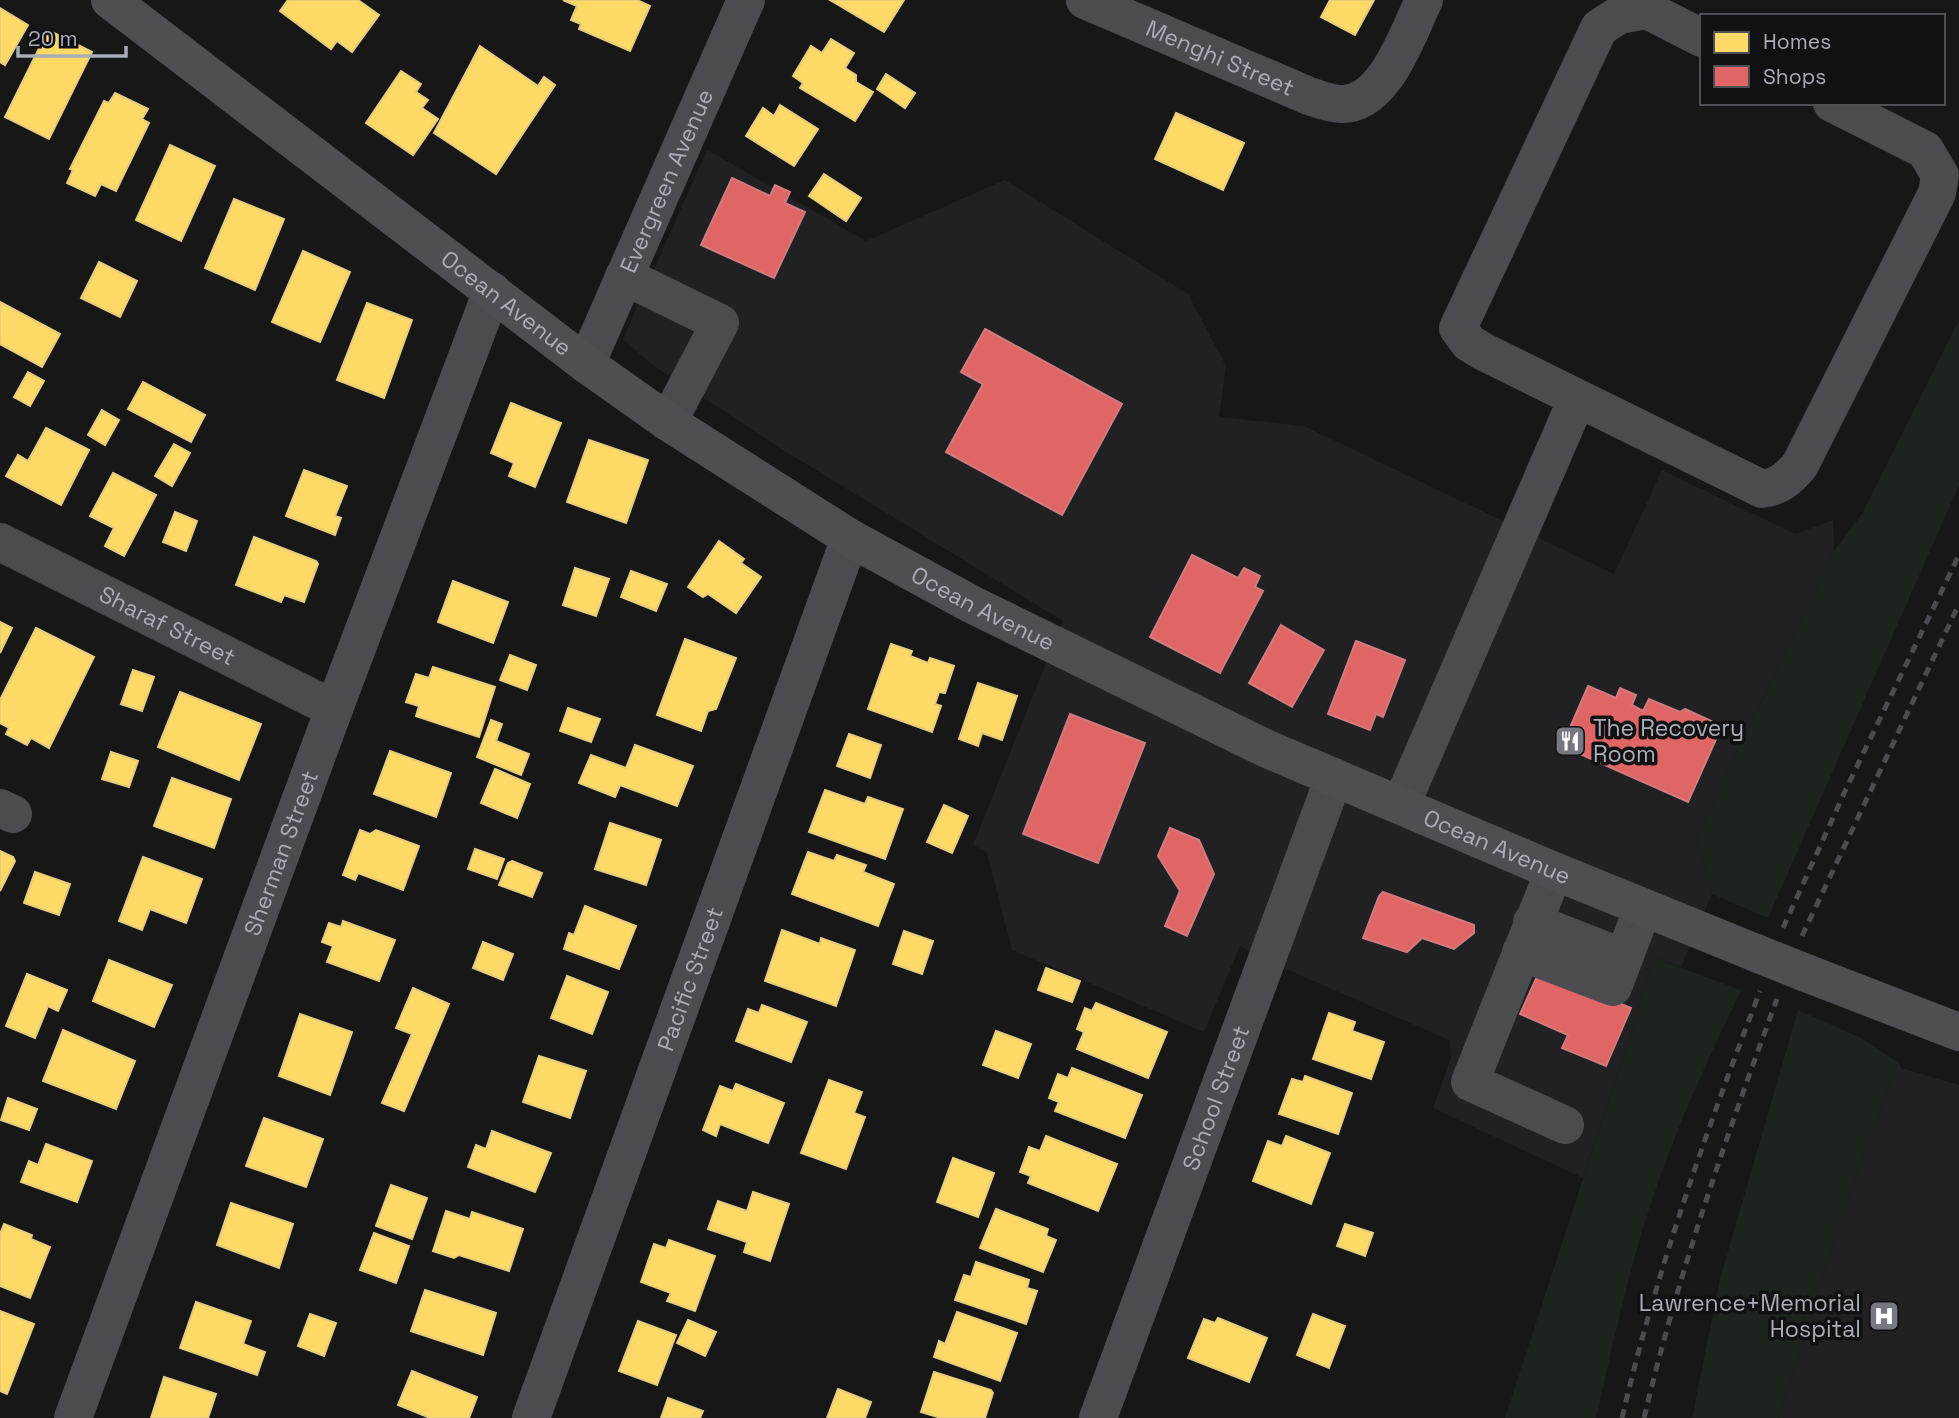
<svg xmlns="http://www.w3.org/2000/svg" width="1959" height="1418" font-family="'Space Grotesk',sans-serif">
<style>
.built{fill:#212123}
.green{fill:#1d241e}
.homes{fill:#ffd966;stroke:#e5cc7f;stroke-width:2}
.shops{fill:#e06666;stroke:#cf7b7f;stroke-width:2}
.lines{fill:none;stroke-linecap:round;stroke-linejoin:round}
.minor{stroke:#4b4c50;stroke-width:38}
.major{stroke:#4d4f52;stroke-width:38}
.rail{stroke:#4b4c4f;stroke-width:5;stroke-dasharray:9 7;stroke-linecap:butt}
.major-bridge{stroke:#4d4f52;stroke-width:38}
.labels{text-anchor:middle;stroke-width:7;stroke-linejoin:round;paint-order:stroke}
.street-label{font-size:23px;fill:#a8adb8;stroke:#111113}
.poi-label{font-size:23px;fill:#a8adb8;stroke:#111113;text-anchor:start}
</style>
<rect width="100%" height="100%" fill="#171717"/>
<g class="built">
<path d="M707,150L866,241L1005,180L1188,294L1226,366L1219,417L1304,426L1614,574L1662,470L1795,534L1833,520L1834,551L1696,838L1712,894L1681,967L1655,958L1583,1178L1433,1108L1451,1058L1449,1040L1286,969L1240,946L1204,1032L1012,950L987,853L973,845L1063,621L785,451L651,364L623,339Z"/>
<path d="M1898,1062L1901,1068L1959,1085V1418H1778L1842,1214Z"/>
</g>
<g class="green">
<path d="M1959,320V485L1768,918L1712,894L1696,838L1834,551L1862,514Z"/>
<path d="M1655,958L1741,990C1711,1054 1680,1118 1657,1186C1630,1261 1614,1340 1596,1418H1505Z"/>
<path d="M1798,1010L1859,1037L1898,1062L1842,1214L1778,1418H1692L1720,1279Z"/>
</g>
<g class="homes">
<path d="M288,0H358L379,15L352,52L337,41L331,49L280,11Z"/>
<path d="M563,0H637L650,6L630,51L579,29L581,24L571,20L577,6Z"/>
<path d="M830,0H904L884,32Z"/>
<path d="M1330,0H1374L1355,35L1321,17Z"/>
<path d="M0,8L28,25L5,65L0,62Z"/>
<path d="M48,30L92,52L49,139L5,117Z"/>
<path d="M831,39L854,53L845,68L856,75V82L873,92L855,121L800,88L803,83L793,76L811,46L822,53Z"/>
<path d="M480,46L538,86L544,77L555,85L496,174L434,133Z"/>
<path d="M401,71L421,84L416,92L428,100L422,108L438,119L413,155L366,123Z"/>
<path d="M886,74L915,93L905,108L877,89Z"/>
<path d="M115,93L148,109L142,119L149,123L116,191L101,184L95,196L67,183L73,170L70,169L104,101L109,103Z"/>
<path d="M780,105L818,129L794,166L746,136L763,108L774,116Z"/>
<path d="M1176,113L1244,143L1223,190L1155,159Z"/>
<path d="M170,145L215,166L181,241L136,220Z"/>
<path d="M824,174L861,198L846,221L809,196Z"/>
<path d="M234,199L284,219L255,290L205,268Z"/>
<path d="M303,251L350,272L320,342L272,322Z"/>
<path d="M99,262L137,281L120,317L81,298Z"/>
<path d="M0,302L60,334L42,367L0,344Z"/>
<path d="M367,303L412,320L384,398L337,380Z"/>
<path d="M28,372L44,381L30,406L14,397Z"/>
<path d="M143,382L205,415L191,442L128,409Z"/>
<path d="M511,403L561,423L535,487L509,476L514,463L491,453Z"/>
<path d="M102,410L119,420L105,445L88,435Z"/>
<path d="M46,428L89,450L61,505L6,476L18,455L28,461Z"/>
<path d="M589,440L648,460L626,523L567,502Z"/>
<path d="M174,444L190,453L172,486L155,476Z"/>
<path d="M304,470L347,486L335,516L341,518L335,535L286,516Z"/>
<path d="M113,473L156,495L124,556L105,546L114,528L90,516Z"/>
<path d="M175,512L197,521L186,551L163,542Z"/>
<path d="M254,537L316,561L318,564L304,602L284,595L281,602L236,585Z"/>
<path d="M719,541L744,559L741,563L761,577L736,613L708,594L703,597L688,587Z"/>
<path d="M575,568L609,579L596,616L563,605Z"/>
<path d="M631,571L667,584L656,611L621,597Z"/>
<path d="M453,581L508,602L493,643L438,622Z"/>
<path d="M0,622L12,628L0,653Z"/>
<path d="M36,628L94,657L49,748L31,738L27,745L6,734L9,728L0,723V700Z"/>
<path d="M685,639L736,658L716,709L708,711L701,731L657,715Z"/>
<path d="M891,644L912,651L910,656L928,663L930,658L954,666L945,693L939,692L935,704L941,706L932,732L868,709Z"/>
<path d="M510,655L536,665L527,690L500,680Z"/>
<path d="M433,667L495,687L479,737L416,716L419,706L406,702L416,674L429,678Z"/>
<path d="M133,670L154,677L142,711L121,704Z"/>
<path d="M978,683L1017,696L1002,740L982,733L978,746L959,739Z"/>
<path d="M180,692L261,724L239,780L158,747Z"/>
<path d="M568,708L600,719L591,742L560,731Z"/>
<path d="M491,720L502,724L496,741L529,754L521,775L477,757Z"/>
<path d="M849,734L881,745L870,778L837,766Z"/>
<path d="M635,745L693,766L677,806L620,785L615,797L579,783L591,755L626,768Z"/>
<path d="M390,751L451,773L436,817L374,794Z"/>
<path d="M111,752L138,761L129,787L102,779Z"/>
<path d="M495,769L530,784L517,818L481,803Z"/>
<path d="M172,778L231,799L214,848L154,826Z"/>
<path d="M825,790L865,804L868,797L903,809L885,859L809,832Z"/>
<path d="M944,805L968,816L952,853L927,842Z"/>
<path d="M610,823L661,840L646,885L595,869Z"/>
<path d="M360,830L370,834L376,830L419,846L403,890L358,873L355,880L343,875Z"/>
<path d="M475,849L504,859L497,879L468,869Z"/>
<path d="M0,851L13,857L15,861L0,891Z"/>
<path d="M808,852L834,861L837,855L866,865L863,872L894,884L878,926L792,894Z"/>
<path d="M143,857L202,879L186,923L150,909L142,930L119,921Z"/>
<path d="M512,861L542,873L532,897L499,885L508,863Z"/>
<path d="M35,872L70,884L59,915L24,903Z"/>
<path d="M585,906L636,926L619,969L564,949L569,933L574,935Z"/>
<path d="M343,921L395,940L379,981L327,962L333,946L322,942L329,923L341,927Z"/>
<path d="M782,930L820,944L821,938L855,950L836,1006L765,981Z"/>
<path d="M904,931L933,941L922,974L893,964Z"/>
<path d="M483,942L513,954L503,980L473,968Z"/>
<path d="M109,960L172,985L154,1027L93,1001Z"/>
<path d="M1046,968L1080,981L1072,1002L1038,990Z"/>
<path d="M27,974L67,990L58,1011L48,1006L35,1038L6,1026Z"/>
<path d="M567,976L608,992L592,1034L551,1018Z"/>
<path d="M413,988L449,1004L404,1111L382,1103L412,1034L396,1028Z"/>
<path d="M1096,1003L1167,1032L1148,1078L1077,1049L1084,1032L1077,1029L1085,1008L1092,1011Z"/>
<path d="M762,1005L807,1022L791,1062L736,1041L748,1009L759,1013Z"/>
<path d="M1329,1013L1355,1022L1352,1031L1384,1042L1371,1079L1313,1059Z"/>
<path d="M300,1014L352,1032L330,1095L279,1076Z"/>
<path d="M63,1030L135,1061L116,1109L43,1081Z"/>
<path d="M996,1031L1031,1044L1018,1078L983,1065Z"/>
<path d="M539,1056L586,1071L570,1118L523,1102Z"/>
<path d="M1072,1068L1142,1095L1125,1138L1055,1111L1059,1102L1049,1098L1058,1074L1068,1078Z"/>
<path d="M1305,1076L1352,1093L1338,1134L1279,1114L1292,1079L1303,1082Z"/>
<path d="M829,1080L862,1092L854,1113L865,1117L846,1169L801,1153Z"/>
<path d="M736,1084L784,1103L768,1143L720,1124L716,1136L703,1130L720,1086L733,1091Z"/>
<path d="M8,1098L37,1109L29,1130L1,1120Z"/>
<path d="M264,1118L323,1139L306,1187L246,1166Z"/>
<path d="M492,1131L551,1153L535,1192L468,1167L476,1145L486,1149Z"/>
<path d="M1046,1136L1117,1164L1098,1211L1028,1183L1031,1176L1020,1172L1029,1147L1040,1151Z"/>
<path d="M1286,1136L1330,1153L1311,1204L1253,1181L1268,1141L1282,1146Z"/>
<path d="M46,1144L92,1161L77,1202L21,1182L29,1161L38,1165Z"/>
<path d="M953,1158L994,1173L978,1217L937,1202Z"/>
<path d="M391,1185L427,1198L412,1239L376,1226Z"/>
<path d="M753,1192L789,1204L770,1261L744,1252L747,1242L708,1229L718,1201L747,1211Z"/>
<path d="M231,1203L293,1224L279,1268L217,1245Z"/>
<path d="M996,1209L1048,1229L1046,1236L1056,1240L1043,1272L980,1248Z"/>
<path d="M446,1211L470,1219L472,1212L523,1229L509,1271L459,1255L454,1258L433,1251Z"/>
<path d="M4,1224L32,1235L31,1239L50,1247L30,1298L0,1286V1234Z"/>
<path d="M1345,1224L1373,1233L1365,1256L1337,1246Z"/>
<path d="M374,1233L409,1246L396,1283L360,1270Z"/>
<path d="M669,1240L715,1256L695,1311L667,1301L671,1293L641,1282L654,1244L666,1248Z"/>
<path d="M976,1262L1029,1280L1027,1288L1037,1291L1026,1324L955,1300L964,1275L971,1277Z"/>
<path d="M425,1290L496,1313L483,1355L411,1331Z"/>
<path d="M196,1302L251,1321L243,1344L265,1352L257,1375L180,1348Z"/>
<path d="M0,1311L34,1324L7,1394L0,1391Z"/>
<path d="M957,1312L1017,1333L1000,1381L934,1357L939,1341L945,1344Z"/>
<path d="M310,1314L336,1323L324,1356L298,1346Z"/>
<path d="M1313,1314L1345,1326L1329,1368L1297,1355Z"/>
<path d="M1218,1318L1267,1338L1249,1382L1188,1358L1204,1319L1215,1323Z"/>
<path d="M688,1320L716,1332L705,1356L677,1343Z"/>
<path d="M638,1321L676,1335L657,1385L619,1371Z"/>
<path d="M412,1371L477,1397L469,1418H430L398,1405Z"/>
<path d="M934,1372L991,1390L993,1393L985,1418H941L921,1412Z"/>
<path d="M164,1377L216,1394L208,1418H151Z"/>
<path d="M838,1389L871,1402L865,1418H827Z"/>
<path d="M668,1398L703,1411L700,1418H661Z"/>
</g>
<g class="shops">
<path d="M732,178L770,196L775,185L790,192L785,203L805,212L774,278L701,245Z"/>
<path d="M985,329L1122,404L1062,515L946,452L983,384L961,372Z"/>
<path d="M1192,555L1238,578L1244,568L1260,576L1255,587L1263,591L1220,673L1150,637Z"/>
<path d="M1281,625L1324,650L1292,707L1249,683Z"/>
<path d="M1356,641L1405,660L1383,717L1376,714L1370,730L1328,714Z"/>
<path d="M1588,686L1616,698L1620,688L1636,695L1632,705L1643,711L1649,699L1680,712L1685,709L1722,726L1688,802L1562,746Z"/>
<path d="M1070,714L1145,743L1098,863L1023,834Z"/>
<path d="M1170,828L1199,840L1214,874L1187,936L1165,926L1180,891L1158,856Z"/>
<path d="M1383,892L1474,925V933L1454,949L1422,938L1407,952L1363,938L1379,896Z"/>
<path d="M1540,970L1631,1008L1606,1066L1562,1048L1568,1035L1520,1014Z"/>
</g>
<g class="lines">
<g class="minor">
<path id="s1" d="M1085,0L1309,96C1319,99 1330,104 1341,104C1385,105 1408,33 1424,0"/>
<path d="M1702,38L1647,10L1619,15L1599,28L1458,328L1469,343L1484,352L1762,489C1779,487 1789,478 1800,465L1937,193L1940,175L1925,150L1832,103"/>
<path d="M624,276L720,323L668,422"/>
<path id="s2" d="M586,364L746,0"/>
<path id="s3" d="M0,542L334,709"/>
<path d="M1401,805L1577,399"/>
<path d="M0,808L13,814"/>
<path d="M1554,871L1470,1082L1565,1125"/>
<path d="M1532,922L1624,958"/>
<path d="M1521,952L1613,987L1643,908"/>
<path id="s4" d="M73,1418L334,709L492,291"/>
<path id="s5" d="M531,1418L850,538"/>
<path id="s6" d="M1098,1418L1334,777"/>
</g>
<g class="major">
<path id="s7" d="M110,0L586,364L668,422L850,538L971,604L1265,748L1554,871L1756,953"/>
<path d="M1806,973L1959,1032"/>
</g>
<g class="rail">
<path d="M1783,928L1846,789L1959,555"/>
<path d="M1802,936L1959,604"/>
<path d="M1622,1418C1656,1272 1706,1132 1760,991"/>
<path d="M1644,1418C1678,1275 1726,1137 1777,999"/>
</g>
<path class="major-bridge" d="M1756,953L1806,973"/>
</g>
<defs>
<g id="restaurant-square" transform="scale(1.575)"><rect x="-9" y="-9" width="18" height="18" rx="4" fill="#757880" stroke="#111113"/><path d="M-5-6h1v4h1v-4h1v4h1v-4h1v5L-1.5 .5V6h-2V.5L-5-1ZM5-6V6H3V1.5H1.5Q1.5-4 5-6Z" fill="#fff"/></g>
<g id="hospital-square" transform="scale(1.575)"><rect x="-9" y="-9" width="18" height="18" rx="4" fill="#757880" stroke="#111113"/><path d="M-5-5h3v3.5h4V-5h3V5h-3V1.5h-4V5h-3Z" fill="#fff"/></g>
</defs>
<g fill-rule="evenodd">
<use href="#restaurant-square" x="1570" y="741"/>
<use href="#hospital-square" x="1884" y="1316"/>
</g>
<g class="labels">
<g class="street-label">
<text dy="8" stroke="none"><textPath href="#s1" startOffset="147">Menghi Street</textPath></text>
<text dy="8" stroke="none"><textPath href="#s2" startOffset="200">Evergreen Avenue</textPath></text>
<text dy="8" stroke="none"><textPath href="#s7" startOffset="499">Ocean Avenue</textPath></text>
<text dy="8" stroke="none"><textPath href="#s7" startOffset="1066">Ocean Avenue</textPath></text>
<text dy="8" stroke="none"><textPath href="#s3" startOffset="187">Sharaf Street</textPath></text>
<text dy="8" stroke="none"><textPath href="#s7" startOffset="1633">Ocean Avenue</textPath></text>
<text dy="8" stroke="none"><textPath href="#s4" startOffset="602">Sherman Street</textPath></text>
<text dy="8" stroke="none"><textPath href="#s5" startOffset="467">Pacific Street</textPath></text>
<text dy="8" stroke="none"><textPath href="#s6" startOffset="341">School Street</textPath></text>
</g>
<g class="poi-label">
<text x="1593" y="736">The Recovery<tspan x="1593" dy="26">Room</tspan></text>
<text x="1861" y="1311" text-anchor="end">Lawrence+Memorial<tspan x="1861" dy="26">Hospital</tspan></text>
</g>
</g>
<rect x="1700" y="14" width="245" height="91" fill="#111113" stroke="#4d4f55" stroke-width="2"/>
<rect x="1714" y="32" width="35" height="21" fill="#ffd966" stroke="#4d4f55" stroke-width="2"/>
<text x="1763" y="49" font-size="21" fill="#a8adb8">Homes</text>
<rect x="1714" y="66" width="35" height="21" fill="#e06666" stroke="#4d4f55" stroke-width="2"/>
<text x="1763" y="84" font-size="21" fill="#a8adb8">Shops</text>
<path d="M18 46v10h108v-10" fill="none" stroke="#a8adb8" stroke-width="3.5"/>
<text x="28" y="46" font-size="21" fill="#a8adb8" stroke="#111113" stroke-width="5" paint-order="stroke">20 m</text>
</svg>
